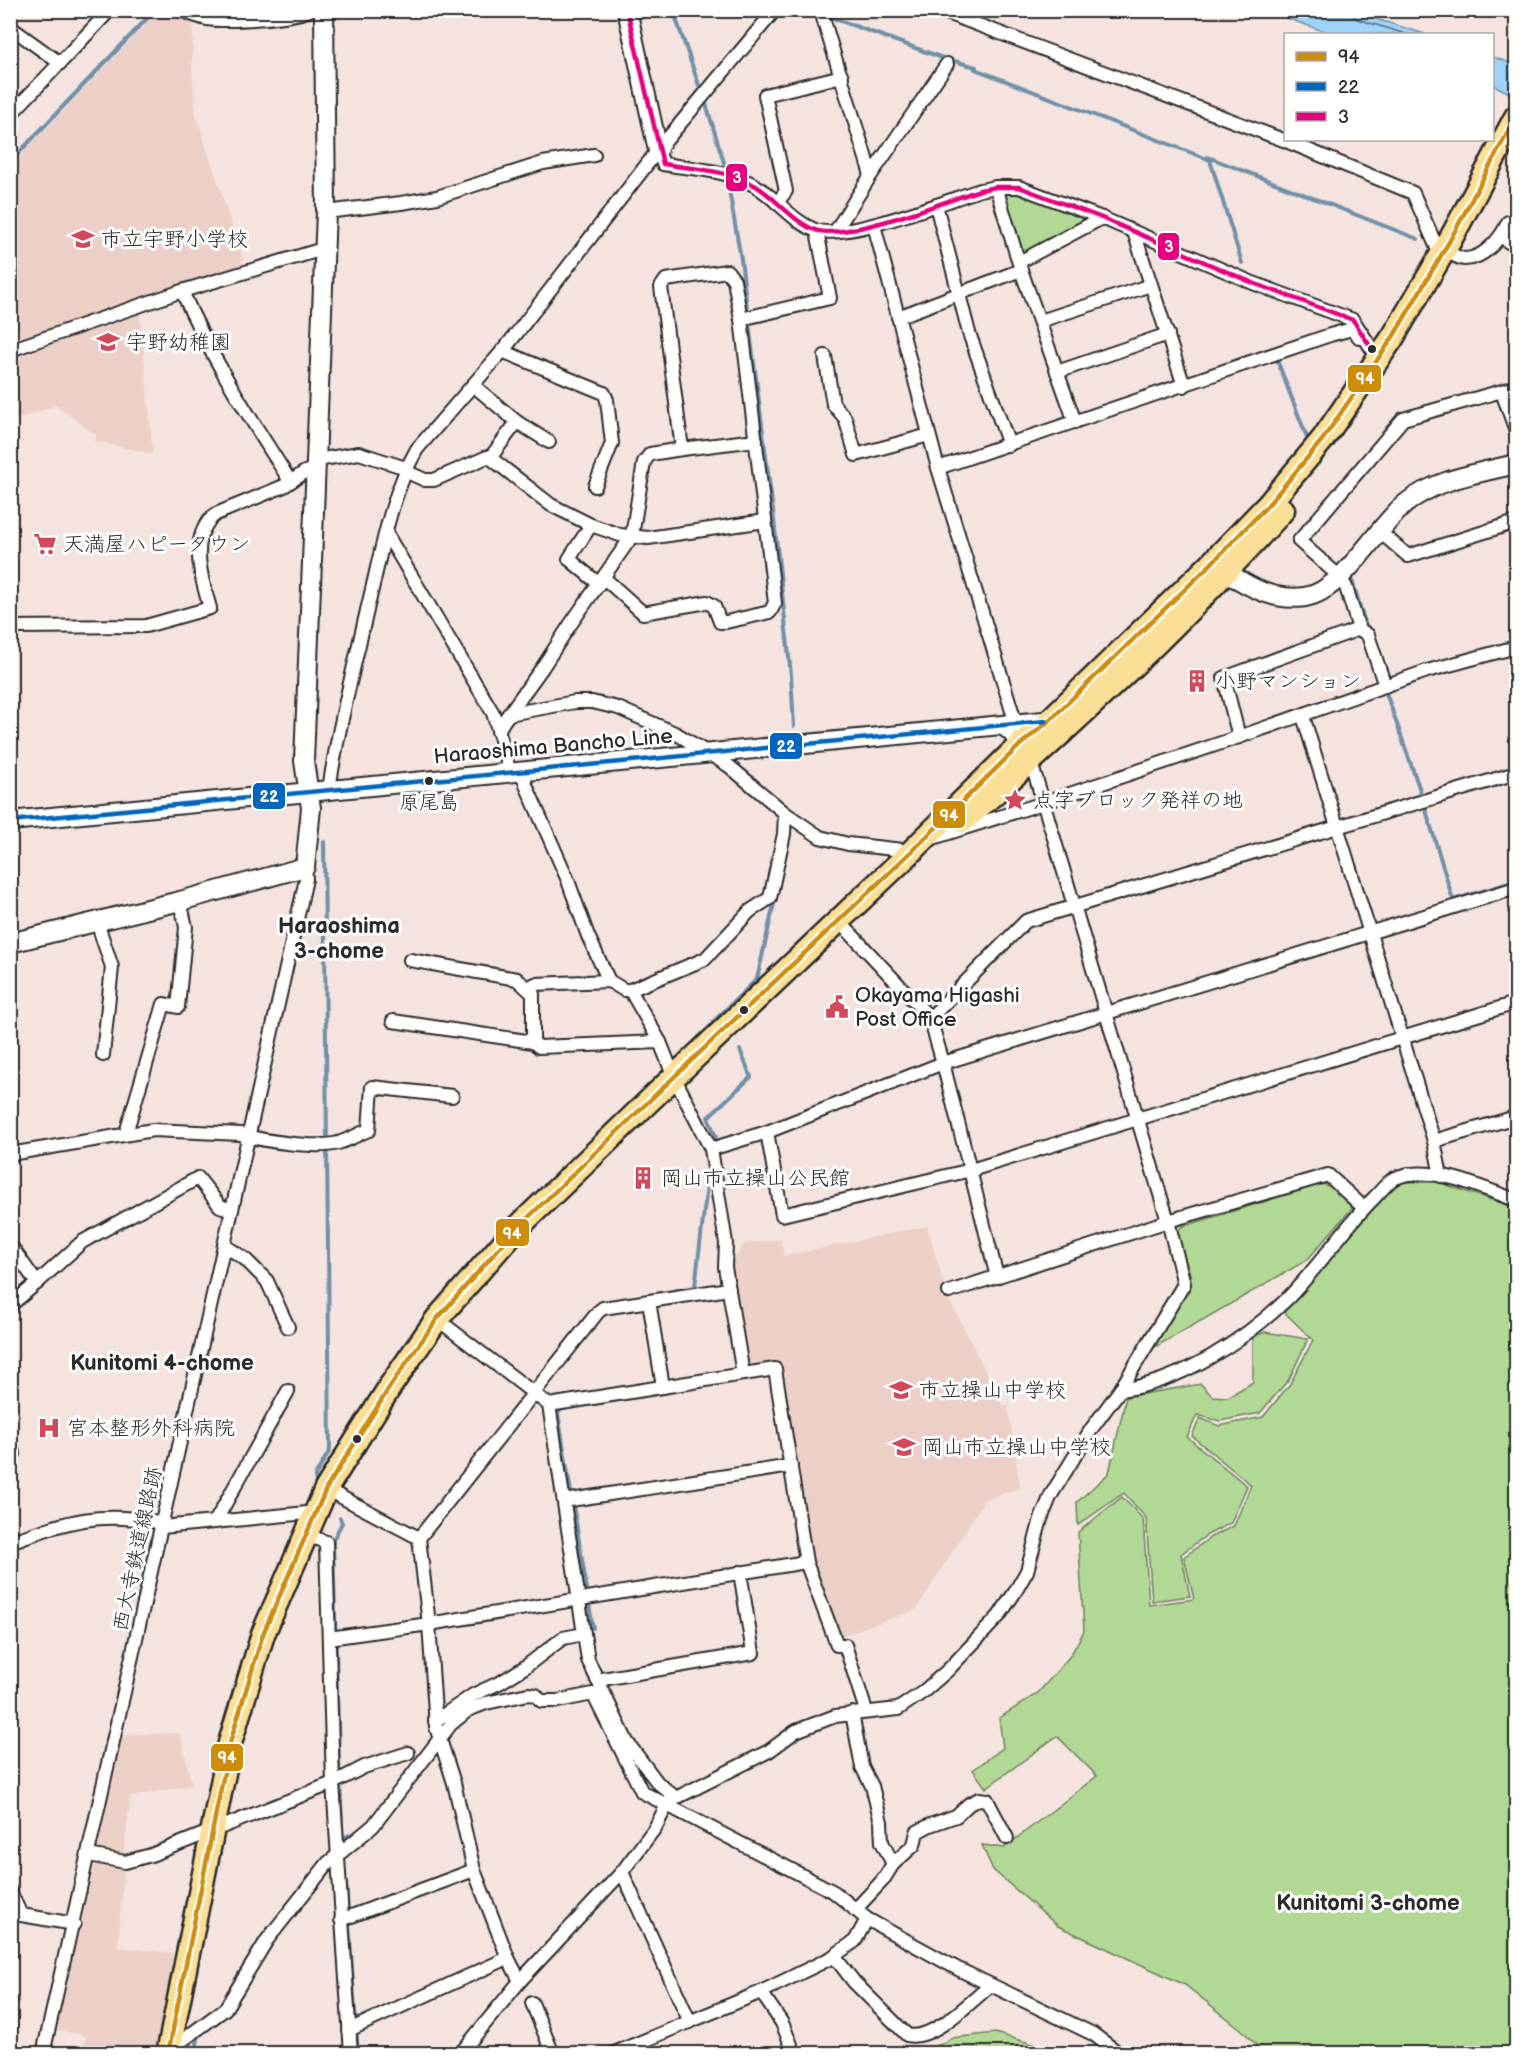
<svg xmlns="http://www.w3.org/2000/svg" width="1527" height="2064" font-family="'Balsamiq Sans','Klee One',sans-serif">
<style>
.built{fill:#ecd0c8}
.green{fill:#b1d894;stroke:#6e8260;stroke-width:1.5}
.water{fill:#9ed3fc;stroke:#7090a8;stroke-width:1.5}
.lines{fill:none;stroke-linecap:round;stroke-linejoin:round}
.shore{stroke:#596e7f;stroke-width:1.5}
.stream{stroke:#7090a8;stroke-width:4}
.street-casing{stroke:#2b2b2b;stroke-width:16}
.secondary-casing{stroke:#2b2b2b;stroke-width:22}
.highway-casing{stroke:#2b2b2b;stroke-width:27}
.street{stroke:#fff;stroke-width:12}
.secondary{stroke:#fff;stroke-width:18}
.highway{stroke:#fbdf96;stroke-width:22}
.bus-1-casing{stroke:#fff;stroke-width:9}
.bus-2-casing{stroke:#fff;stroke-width:9}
.bus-3-casing{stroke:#fff;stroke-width:9}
.bus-1{stroke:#ce8d09;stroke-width:4.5}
.bus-2{stroke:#0065bd;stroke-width:4.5}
.bus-3{stroke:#e5007d;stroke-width:4.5}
.bus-dot{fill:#2b2b2b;stroke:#fff;stroke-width:2}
.labels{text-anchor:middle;stroke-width:6;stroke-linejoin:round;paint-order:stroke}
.bus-label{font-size:20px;fill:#2b2b2b;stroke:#fff}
.poi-label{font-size:21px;fill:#2b2b2b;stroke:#fff;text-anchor:start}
.street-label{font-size:21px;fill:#2b2b2b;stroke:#fff}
.neighbourhood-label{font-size:22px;font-weight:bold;fill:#2b2b2b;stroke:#fff}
.line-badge{stroke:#fff;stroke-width:2}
.badge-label{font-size:16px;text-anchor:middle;font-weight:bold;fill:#fff}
</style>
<rect width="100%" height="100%" fill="#f4e3df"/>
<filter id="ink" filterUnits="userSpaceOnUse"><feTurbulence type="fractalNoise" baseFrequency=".0167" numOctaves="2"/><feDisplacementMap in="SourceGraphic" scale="12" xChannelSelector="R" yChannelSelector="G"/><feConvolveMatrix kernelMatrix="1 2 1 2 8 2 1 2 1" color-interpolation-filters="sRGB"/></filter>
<g filter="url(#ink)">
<g class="built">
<path d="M158,11L173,15L174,13L190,18L193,25L192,71L196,115L243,260L240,266L187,283L24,342L11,311L10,166Z"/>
<path d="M140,314L153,454L95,441L96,435L56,405L11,422V358Z"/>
<path d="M927,1226L947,1295L1003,1406H1008L1020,1488L984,1500L916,1610L840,1636L812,1561L780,1363L750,1367L744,1363L730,1266L744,1244L781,1239L784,1256Z"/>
<path d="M180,1733L192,1785L130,1797L124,1857L98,1852L96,1850L121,1737L136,1734Z"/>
<path d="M96,1861L124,1865L118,1947L173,1953L168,1991L155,2053H77L87,2036L54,2029Z"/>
</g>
<g class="green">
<path d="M1001,191L1016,192L1084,218L1083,224L1028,253L1020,251Z"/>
<path d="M1403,1182H1437L1516,1208V2053H1264L1242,2030L1185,1985L1058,1926L993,1870L982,1845L1004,1848L1097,1776L1057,1736L986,1788L973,1770L1003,1748L999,1718L1038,1693L1070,1656L1084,1631L1078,1532L1122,1497L1143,1519L1149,1605L1194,1599L1184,1557L1211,1537L1234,1526L1251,1485L1192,1436L1200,1418L1219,1426L1263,1417L1290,1384L1313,1340L1284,1312L1361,1221L1394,1187Z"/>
<path d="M1322,1184C1334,1187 1348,1197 1352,1208L1307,1260L1150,1350L1186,1289L1191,1276L1176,1235L1181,1227Z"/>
<path d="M1265,1332L1308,1339L1289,1379L1260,1413L1220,1421L1197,1415L1187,1437L1247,1486L1231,1523L1207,1535L1181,1554L1190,1596L1152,1601L1146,1518L1124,1493L1078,1525L1077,1502L1109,1473L1126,1397L1201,1384L1212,1396L1228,1397L1253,1382V1337Z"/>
<path d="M995,2033L1036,2045L1041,2053H923L952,2038Z"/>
</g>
<g class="water">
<path d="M1266,11H1350L1425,34H1332Z"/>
<path d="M1493,57L1516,65V96L1493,85Z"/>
</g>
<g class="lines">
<path class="shore" d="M1353,10V15L1357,19L1406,34"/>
<g class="stream">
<path d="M673,10L701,91"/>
<path d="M811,10L940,57L976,67L975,69L1210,160L1242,263"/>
<path d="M706,104L725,166"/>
<path d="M1208,157L1418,239"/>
<path d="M10,162L155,10"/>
<path d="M728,184L741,259L747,308"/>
<path d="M749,324L773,511L791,675L794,726"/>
<path d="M1277,360L1308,440"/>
<path d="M1352,580L1366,626"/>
<path d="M1385,690L1422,796"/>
<path d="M1425,807L1453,900L1516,881"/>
<path d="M713,1022L757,979L776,895"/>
<path d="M716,1137L708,1117L751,1077L740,1050"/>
<path d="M657,1294L695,1287L708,1177"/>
<path d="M316,1483L315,1476L330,1450L324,842"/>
<path d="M340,1518L342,1523L333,1540L339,1762L343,1845"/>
<path d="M587,1590L558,1413L562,1409L669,1392"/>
<path d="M589,1604L593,1628"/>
<path d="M343,1838L356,1832"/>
<path d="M346,1883L358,2054"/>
<path d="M195,2054L199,2034"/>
</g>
<g class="street-casing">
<g id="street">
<path d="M180,10C188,13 198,17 207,19C229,22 290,18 310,10"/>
<path d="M939,10L1286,141L1413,193L1437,248L1443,250"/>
<path d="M823,18L871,175"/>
<path d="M10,27L60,63L110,10"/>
<path d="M10,115L60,63"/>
<path d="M658,150L663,164C693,169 729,170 756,186C777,199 792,221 815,230C846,241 946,201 980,190L996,187H1019L1102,218L1253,283L1353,320L1372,349"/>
<path d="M996,187L1021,270L1075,422"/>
<path d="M777,203L786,191L765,95L842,76"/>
<path d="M936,205L969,333L1009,445"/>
<path d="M326,212L401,203L437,197L543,163L594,155"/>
<path d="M874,225L938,468L1016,724"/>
<path d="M836,230L871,175L947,64"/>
<path d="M1505,230L1507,241L1516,246"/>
<path d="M1134,232L1184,386"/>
<path d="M1451,254C1456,256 1460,259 1465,259C1484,259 1502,237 1508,222L1516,219"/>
<path d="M1019,262L1102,218"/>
<path d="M182,291C211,359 251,419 290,481"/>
<path d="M898,317L1021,270"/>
<path d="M741,319L830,298L817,231"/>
<path d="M1040,321L1151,285"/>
<path d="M10,350L182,291L323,249"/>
<path d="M502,351L604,393L607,400L612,443L595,486"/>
<path d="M825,356L833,404L845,418L856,455L929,435"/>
<path d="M1057,372L1168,334"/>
<path d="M473,385L517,422L549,442"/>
<path d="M1502,392L1516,431"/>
<path d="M682,449L756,440"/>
<path d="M490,458L517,422"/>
<path d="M317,460L359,453L406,468"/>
<path d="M938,468L1330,335L1352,329L1360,338"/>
<path d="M405,471L425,480H434L487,457L492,459L551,505L591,525"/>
<path d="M1379,531L1408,556L1516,522"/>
<path d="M386,533L493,713L507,760L508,773"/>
<path d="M599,584L569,559L591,525L620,535L648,538L765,521"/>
<path d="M10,627L146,626L210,608C202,580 187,536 216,514L284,486L305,472L317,468"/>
<path d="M1359,629L1368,635L1385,686"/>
<path d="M509,714L575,702H592L618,708L677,734L729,766L785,813L820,837L848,844L912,851"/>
<path d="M1303,716L1434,1141L1441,1176"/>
<path d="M498,731L503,722L542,668L570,625L632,536L644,462L650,454L682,449L661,287L666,280L727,271L734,280L741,319L775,603L770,612L726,622H720L714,606L707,602L643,613L604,578"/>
<path d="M1239,737L1224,678L1359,629L1346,587L1340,577L1299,541L1403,419L1516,387"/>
<path d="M522,771L526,785L567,878L588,936L609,981"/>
<path d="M329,790C338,728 354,667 368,606C381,554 390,496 417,449L506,347L658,150L775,10"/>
<path d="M930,839L1037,805L1239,737L1427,671L1516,647"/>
<path d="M839,921L930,1018L943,1063L997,1277"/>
<path d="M97,922L112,967L103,1055"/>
<path d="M410,960L517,979L533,994V1042"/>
<path d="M528,988L535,984L609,981L624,990H630L660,1042"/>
<path d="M630,990L705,959L750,911L770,898L784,834L785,813"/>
<path d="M930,1018L1026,921L1516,773"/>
<path d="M393,1021L533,1042L539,1047L660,1042L674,1077L711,1149L726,1243L725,1267L743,1374"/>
<path d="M767,1132L782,1215L971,1170L1516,1003"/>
<path d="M126,1133L164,1004L178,1007L186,927L180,901"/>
<path d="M1434,1141L1516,1117"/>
<path d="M711,1149L767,1132L943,1063L1516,888"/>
<path d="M10,1154L153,1130L241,1134C261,1141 313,1148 334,1144C345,1142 358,1134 369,1130L372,1087L452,1096"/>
<path d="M10,1245L37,1283L13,1303"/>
<path d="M224,1245L245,1259L267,1281L288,1327"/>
<path d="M37,1283L82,1242L198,1178L220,1206L232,1210"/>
<path d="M949,1292L1168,1221L1328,1175L1364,1208"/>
<path d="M649,1301L663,1387"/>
<path d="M437,1319L549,1405L588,1660L627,1742L657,1782L676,1798"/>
<path d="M1120,1390C1179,1383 1245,1340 1287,1299C1318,1268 1342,1230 1373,1199C1379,1193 1386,1184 1393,1179C1398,1177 1405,1174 1410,1174C1446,1170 1484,1189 1516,1200"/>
<path d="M549,1405L775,1369L806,1562L837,1645H845L866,1711"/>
<path d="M10,1459L14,1454"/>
<path d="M326,1489L419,1538"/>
<path d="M564,1501L791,1466"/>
<path d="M215,1522L288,1391"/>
<path d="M162,1527L307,1513L314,1515"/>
<path d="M306,1535L326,1542L333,1783L351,2054"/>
<path d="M10,1542C71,1520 98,1511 163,1523"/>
<path d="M329,1638L429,1624L806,1562"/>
<path d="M597,1680L753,1653L740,1572"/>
<path d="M852,1713L862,1767L872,1786L881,1822L882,1842L893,1864L883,1880L855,1910"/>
<path d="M435,1721L473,1695L501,1682L525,1667L563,1638L584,1634"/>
<path d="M89,1855L125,1862L151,1855L333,1783L364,1767L408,1753"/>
<path d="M893,1864L914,1845L917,1832L930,1825L956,1816L969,1804L979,1799L987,1800L1007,1838"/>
<path d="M622,1872L690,2022"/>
<path d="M10,1891L21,1915"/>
<path d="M10,1913L74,1924"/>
<path d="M341,1920L474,1870"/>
<path d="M834,1956L854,1982L907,2035C932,2042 971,2001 991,1985"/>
<path d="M520,1981L508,1958L474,1870L454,1783L436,1727L429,1624L419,1538L598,1312L603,1308L729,1289"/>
<path d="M761,1992L782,2023L792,2047"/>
<path d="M532,2003L553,2054"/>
<path d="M349,2030L508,1958"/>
<path d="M170,2043L183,2040L225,2009L267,1940L328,1863L373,1826L451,1724L468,1710L486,1703L528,1694L536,1695L541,1701H558L593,1694L642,1792L834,1892L867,1919L958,1969L1093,2034L1120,2054"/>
<path d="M43,2054L306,879L305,867"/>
<path d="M460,2054L520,1981L622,1872L655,1828L667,1805L676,1798L769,1751L796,1731L835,1716L898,1709L923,1692L948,1670L999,1616L1015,1592L1027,1571L1041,1519L1051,1495L1092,1428L1120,1390L1184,1284L1168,1221L1036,778C1029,756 1018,739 999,726"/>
<path d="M612,2054L761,1992L831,1958L855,1941L867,1919"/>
</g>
</g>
<g class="secondary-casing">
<g id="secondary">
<path d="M627,10L658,150"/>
<path d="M1223,575C1234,575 1238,580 1248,585C1266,595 1284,600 1305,597C1343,591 1375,529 1405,504C1435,479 1480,473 1516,464"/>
<path d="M10,821L1054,720"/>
<path d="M10,943L180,901L305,867L311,808L304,761L326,212L324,10"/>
</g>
</g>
<g class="highway-casing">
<g id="highway">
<path d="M963,821C1052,743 1140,663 1221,577C1242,554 1263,533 1283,510"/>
<path d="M168,2054L230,1743L263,1634L326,1489L391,1385L437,1319L514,1231L674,1077L912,851L1020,745L1049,721L1209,566L1268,505L1323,439L1393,337L1449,242L1516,117"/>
</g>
</g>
<use href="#street" class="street"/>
<use href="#secondary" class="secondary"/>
<use href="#highway" class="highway"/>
<g class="bus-1-casing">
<path id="bus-1" d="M168,2054L230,1743L263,1634L326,1489L391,1385L437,1319L514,1231L674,1077L912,851L1020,745L1049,721L1209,566L1268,505L1323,439L1393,337L1449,242L1516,117"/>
</g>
<g class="bus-2-casing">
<path id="bus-2" d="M10,821L1045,721"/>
</g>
<g class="bus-3-casing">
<path id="bus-3" d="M627,10L663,164C693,169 729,170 756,186C777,199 792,221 815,230C846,241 946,201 980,190L996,187H1019L1102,218L1253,283L1353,320L1372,349"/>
</g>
<use href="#bus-1" class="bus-1"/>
<use href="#bus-2" class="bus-2"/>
<use href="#bus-3" class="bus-3"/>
</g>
</g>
<defs>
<g id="school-bare" transform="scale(1.8)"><path d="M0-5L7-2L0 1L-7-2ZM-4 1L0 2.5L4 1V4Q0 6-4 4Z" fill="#d1495b" stroke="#fff" stroke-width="2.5" paint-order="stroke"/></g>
<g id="supermarket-bare" transform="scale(1.8)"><path d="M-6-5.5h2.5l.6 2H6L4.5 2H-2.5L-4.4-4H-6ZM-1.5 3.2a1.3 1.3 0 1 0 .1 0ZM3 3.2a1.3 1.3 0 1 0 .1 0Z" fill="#d1495b" stroke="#fff" stroke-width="2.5" paint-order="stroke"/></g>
<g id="building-bare" transform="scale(1.8)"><path d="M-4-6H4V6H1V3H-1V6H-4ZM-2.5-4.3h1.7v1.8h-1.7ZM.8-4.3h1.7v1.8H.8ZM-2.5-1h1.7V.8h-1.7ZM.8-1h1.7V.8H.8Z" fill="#d1495b" stroke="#fff" stroke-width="2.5" paint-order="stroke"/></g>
<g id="sight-bare" transform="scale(1.8)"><path d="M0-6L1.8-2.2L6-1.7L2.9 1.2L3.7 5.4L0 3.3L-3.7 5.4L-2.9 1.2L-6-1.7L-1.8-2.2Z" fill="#d1495b" stroke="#fff" stroke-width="2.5" paint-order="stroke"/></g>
<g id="civic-bare" transform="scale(1.8)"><path d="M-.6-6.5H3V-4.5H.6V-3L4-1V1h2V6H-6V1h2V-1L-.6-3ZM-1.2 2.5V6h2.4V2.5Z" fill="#d1495b" stroke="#fff" stroke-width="2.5" paint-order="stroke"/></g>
<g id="hospital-bare" transform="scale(1.8)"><path d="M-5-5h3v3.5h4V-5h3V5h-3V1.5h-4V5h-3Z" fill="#d1495b" stroke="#fff" stroke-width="2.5" paint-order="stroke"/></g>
</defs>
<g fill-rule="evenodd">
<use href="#school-bare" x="83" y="239"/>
<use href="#school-bare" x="108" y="342"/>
<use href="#supermarket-bare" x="45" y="544"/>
<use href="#building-bare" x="1197" y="681"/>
<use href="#sight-bare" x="1015" y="800"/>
<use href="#civic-bare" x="837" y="1007"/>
<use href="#building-bare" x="643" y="1178"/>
<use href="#school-bare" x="901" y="1390"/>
<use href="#hospital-bare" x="49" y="1428"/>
<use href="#school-bare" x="904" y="1447"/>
</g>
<g class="bus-dot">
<circle cx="1372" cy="349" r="5"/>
<circle cx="429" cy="781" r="5"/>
<circle cx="744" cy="1010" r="5"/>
<circle cx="357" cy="1439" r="5"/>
</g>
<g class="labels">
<g class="bus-label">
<text x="429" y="809">原尾島</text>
</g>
<g class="poi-label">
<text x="101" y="246">市立宇野小学校</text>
<text x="126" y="349">宇野幼稚園</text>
<text x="63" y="551">天満屋ハピータウン</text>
<text x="1215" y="688">小野マンション</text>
<text x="1033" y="807">点字ブロック発祥の地</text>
<text x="855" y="1002">Okayama Higashi<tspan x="855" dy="24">Post Office</tspan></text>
<text x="661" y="1185">岡山市立操山公民館</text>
<text x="919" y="1397">市立操山中学校</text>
<text x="67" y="1435">宮本整形外科病院</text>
<text x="922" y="1454">岡山市立操山中学校</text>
</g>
<g class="street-label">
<text transform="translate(553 746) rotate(-5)" y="7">Haraoshima Bancho Line</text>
<text transform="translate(137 1549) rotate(-78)" y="7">西大寺鉄道線路跡</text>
</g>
<g class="neighbourhood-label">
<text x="339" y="933">Haraoshima<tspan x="339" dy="25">3-chome</tspan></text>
<text x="162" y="1370">Kunitomi 4-chome</text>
<text x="1368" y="1910">Kunitomi 3-chome</text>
</g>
</g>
<g class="line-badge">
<rect x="725" y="163" width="23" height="29" rx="6" fill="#e5007d"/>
<rect x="1157" y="232" width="23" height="29" rx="6" fill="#e5007d"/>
<rect x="1347" y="364" width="35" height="29" rx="6" fill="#ce8d09"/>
<rect x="769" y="732" width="34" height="28" rx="6" fill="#0065bd"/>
<rect x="252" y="782" width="34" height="28" rx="6" fill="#0065bd"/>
<rect x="932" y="800" width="34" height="29" rx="6" fill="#ce8d09"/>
<rect x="495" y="1218" width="35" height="29" rx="6" fill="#ce8d09"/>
<rect x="210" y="1743" width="34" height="29" rx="6" fill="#ce8d09"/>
</g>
<g class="badge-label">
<text x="737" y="183">3</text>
<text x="1169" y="252">3</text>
<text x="1365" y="384">94</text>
<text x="786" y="752">22</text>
<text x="269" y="802">22</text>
<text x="949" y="821">94</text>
<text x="512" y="1239">94</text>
<text x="227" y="1763">94</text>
</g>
<rect width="1527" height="2064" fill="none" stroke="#fff" stroke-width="36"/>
<rect x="18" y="18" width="1491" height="2028" fill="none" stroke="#2b2b2b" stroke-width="2" filter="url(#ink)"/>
<rect x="1284" y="33" width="210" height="108" fill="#ffffff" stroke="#aaaaaa" stroke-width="1.5"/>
<rect x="1296" y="52" width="30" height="9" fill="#ce8d09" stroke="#aaaaaa" stroke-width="1.5"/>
<text x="1338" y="63" font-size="18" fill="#2b2b2b">94</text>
<rect x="1296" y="82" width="30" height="9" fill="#0065bd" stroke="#aaaaaa" stroke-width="1.5"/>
<text x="1338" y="93" font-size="18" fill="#2b2b2b">22</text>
<rect x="1296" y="112" width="30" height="9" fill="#e5007d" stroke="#aaaaaa" stroke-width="1.5"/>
<text x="1338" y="123" font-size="18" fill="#2b2b2b">3</text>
</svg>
